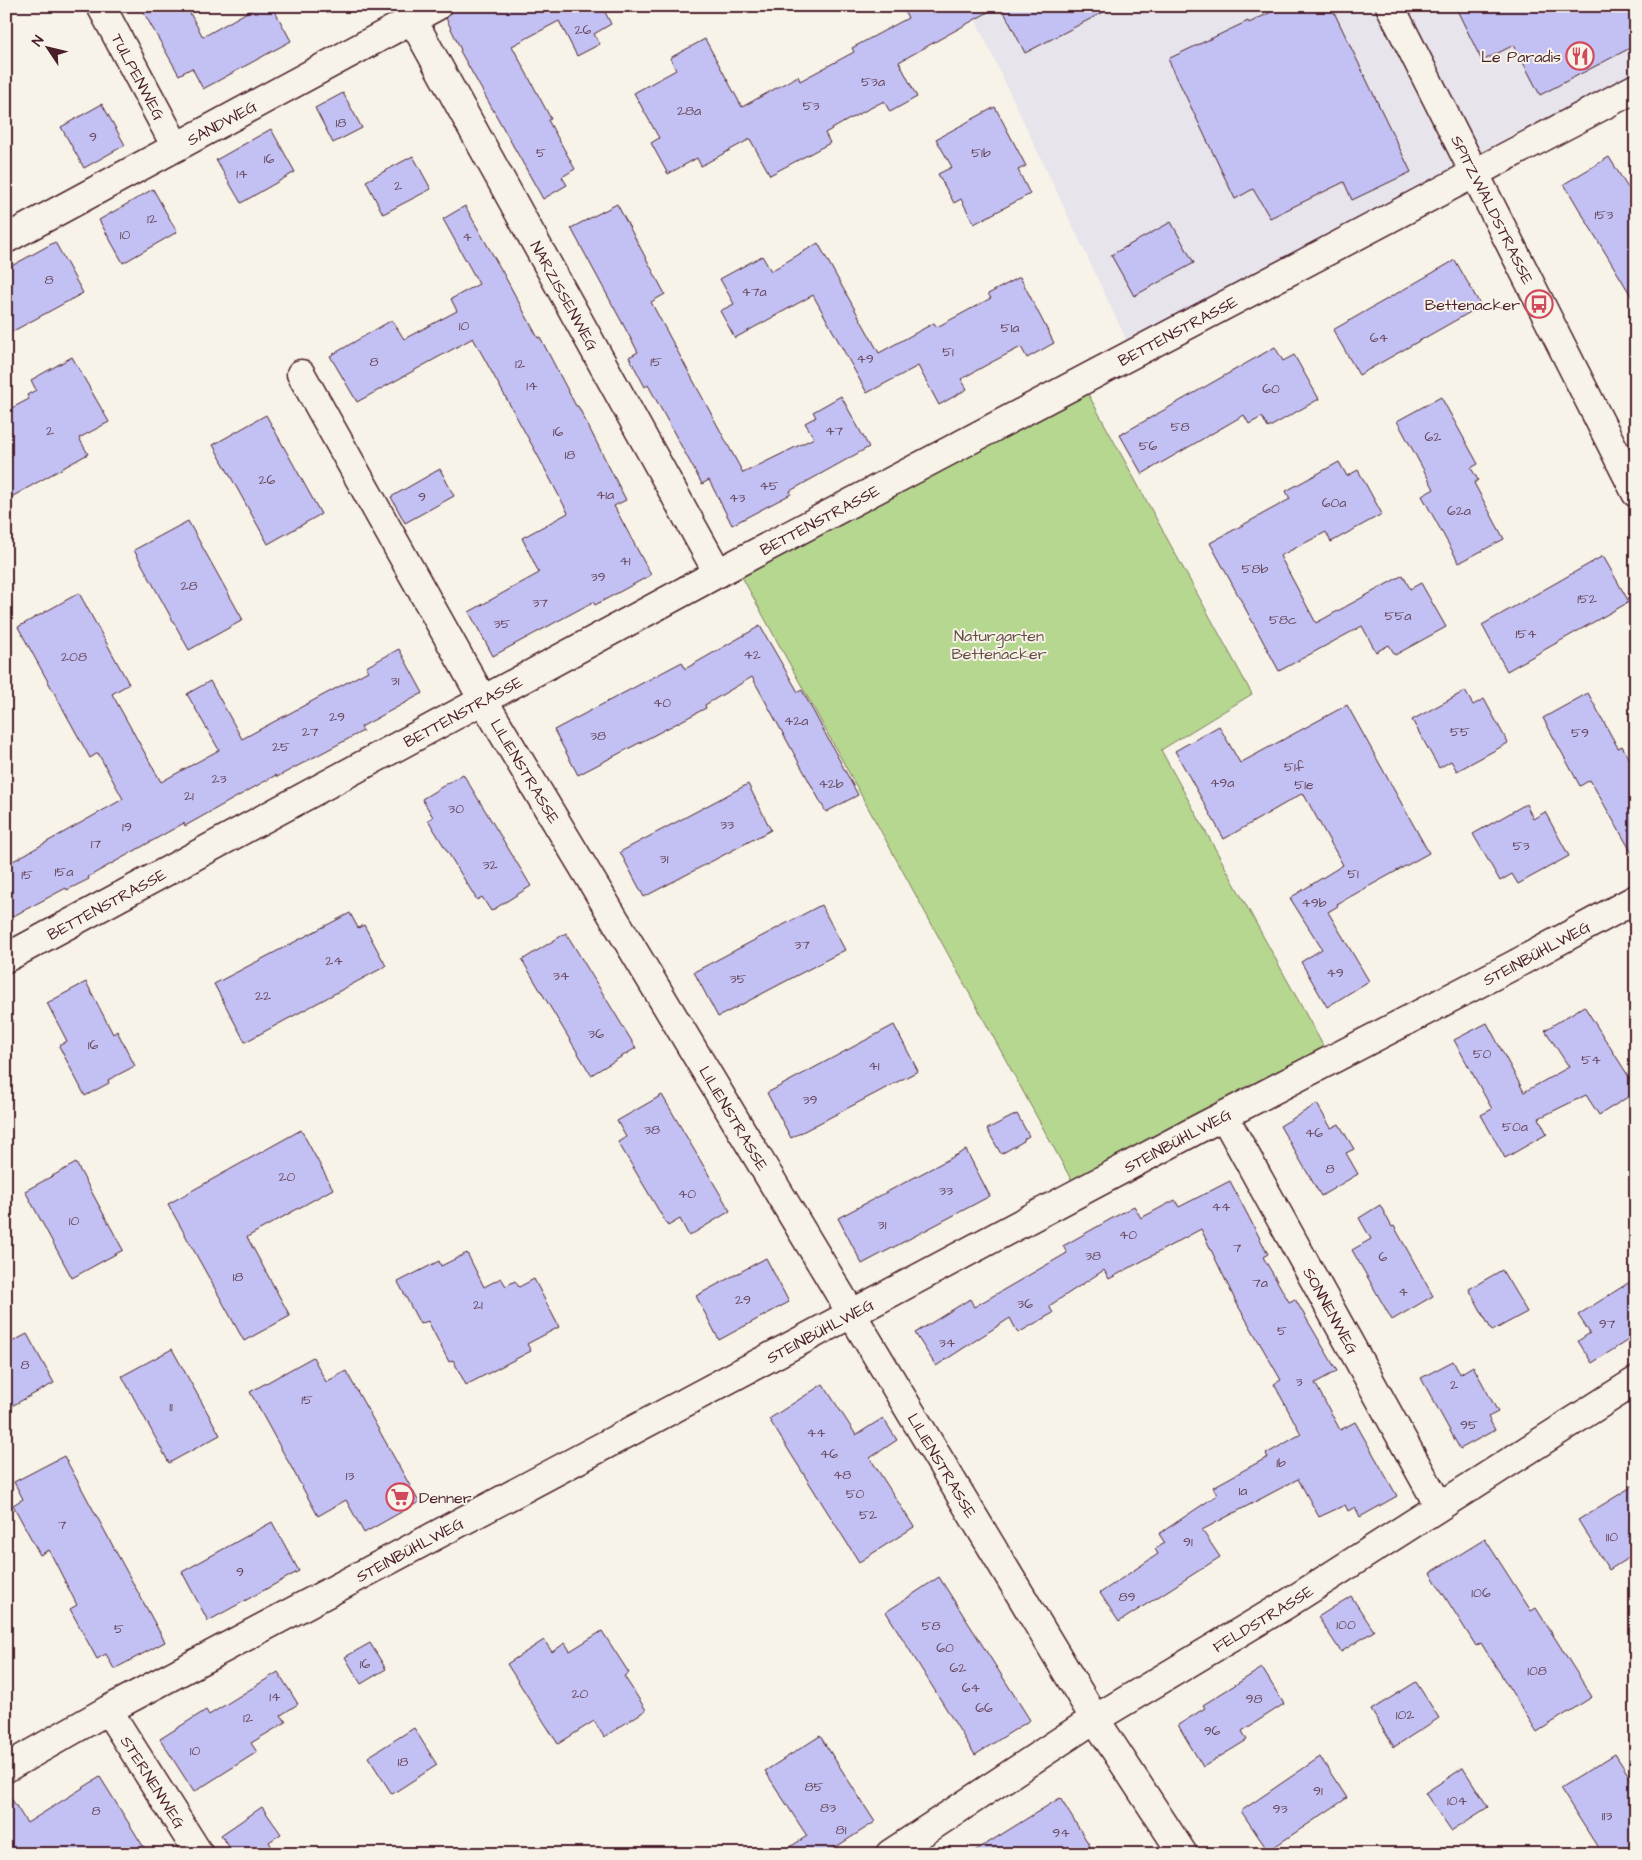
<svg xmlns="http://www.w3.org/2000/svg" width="1642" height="1860" font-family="'Architects Daughter',sans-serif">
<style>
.built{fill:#e7e4eb}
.green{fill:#b6d790;stroke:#807b5e}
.building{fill:#c3c1f3;stroke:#4a1f2b}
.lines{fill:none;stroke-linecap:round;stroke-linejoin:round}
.street-casing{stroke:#4a1f2b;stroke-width:31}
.secondary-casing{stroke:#4a1f2b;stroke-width:31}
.street{stroke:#f7f3e8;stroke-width:28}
.secondary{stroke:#f7f3e8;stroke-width:28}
.labels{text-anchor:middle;stroke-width:4;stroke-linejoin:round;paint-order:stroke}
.number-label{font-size:14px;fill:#68485d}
.poi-label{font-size:16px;fill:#4a1f2b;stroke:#f7f3e8;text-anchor:end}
.street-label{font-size:16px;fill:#4a1f2b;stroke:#f7f3e8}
.park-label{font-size:16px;fill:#654d44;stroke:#f7f3e8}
</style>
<rect width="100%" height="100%" fill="#f7f3e8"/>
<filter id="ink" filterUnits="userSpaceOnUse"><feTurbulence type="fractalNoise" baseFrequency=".02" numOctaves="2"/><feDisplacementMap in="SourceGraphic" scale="10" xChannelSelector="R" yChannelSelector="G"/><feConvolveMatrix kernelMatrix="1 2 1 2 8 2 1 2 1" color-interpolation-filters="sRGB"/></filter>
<g filter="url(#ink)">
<path class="built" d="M969,6H1636V99L1133,354Z"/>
<path class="green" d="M1081,381L1252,694L1161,750L1331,1060L1079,1194L735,564Z"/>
<g class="building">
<path d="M140,6H186L203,37L258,6H272L291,41L203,89L192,68L179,75Z"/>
<path d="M453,6H602L611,24L594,34L600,44L577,56L559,21L512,46L551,119L548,120L575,169L562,177L567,185L543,199L460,51L461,50L446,18L451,14Z"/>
<path d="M902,6H999L899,62L917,97L890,112L884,101L855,116L825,133L830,143L770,175L750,139L701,166L697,158L668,174L651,143L659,138L634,93L676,70L670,58L705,39L742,107L798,76L800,81L854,52L852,48L908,18Z"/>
<path d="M1001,6H1115L1025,53Z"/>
<path d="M1283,6H1331L1411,172L1352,200L1344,182L1270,218L1253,189L1235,199L1168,59L1248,21L1249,23Z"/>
<path d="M1455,6H1636V45L1540,95L1514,45L1482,61Z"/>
<path d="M343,93L362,128L333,143L315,108Z"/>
<path d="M102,104L125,145L84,168L61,127Z"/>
<path d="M995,107L1026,166L1018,170L1030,194L974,224L961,199L954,203L938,174L952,167L936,139Z"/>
<path d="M271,129L295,172L241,203L216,160Z"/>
<path d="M413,156L431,189L383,214L366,181Z"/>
<path d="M1609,157L1636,201V304L1564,184Z"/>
<path d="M153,189L177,232L123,263L99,220Z"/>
<path d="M617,204L665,294L651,302L743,473L814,438L805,423L816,417L813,412L841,396L869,447L790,491L791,494L732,525L709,480L702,484L648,385L645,387L629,357L638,352L571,228Z"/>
<path d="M465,206L502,271L538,338L540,337L576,406H578L626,500L614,506L651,575L595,605L593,602L493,656L469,612L539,573L522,538L568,513L538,456L473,338L357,402L330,356L392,320L404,339L457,311L451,299L479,284L443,219Z"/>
<path d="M1171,222L1194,263L1134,296L1111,255Z"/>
<path d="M55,242L83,293L6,335V269Z"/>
<path d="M818,243L879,353L934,323L937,327L965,312L991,298L988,294L1020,277L1054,343L1027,358L1021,347L992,362L961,379L967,389L939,405L918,366L867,393L813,295L735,338L720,311L734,304L720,279L762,256L771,271Z"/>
<path d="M1455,260L1481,306L1359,375L1333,330Z"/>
<path d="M1275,347L1283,361L1294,355L1319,399L1268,428L1262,417L1249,424L1244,415L1142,474L1120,435Z"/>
<path d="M72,357L109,422L79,438L88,454L6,500V411L29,399L27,395L36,390L31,380Z"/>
<path d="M1441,397L1478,464L1471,468L1478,480L1474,483L1504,539L1459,563L1422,496L1434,489L1397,421Z"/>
<path d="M266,415L321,514L268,544L213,445Z"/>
<path d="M1339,462L1347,476L1358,470L1382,514L1331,542L1326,532L1280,556L1316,623L1403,575L1410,589L1421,583L1446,627L1395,655L1389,645L1376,652L1362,626L1279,671L1210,543L1290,499L1286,491Z"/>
<path d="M440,469L454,496L405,523L391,497Z"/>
<path d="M188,521L243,620L189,650L134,550Z"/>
<path d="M1603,556L1629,602L1507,671L1482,625Z"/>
<path d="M79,593L129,684L112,694L161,782L219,750L187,694L210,681L242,739L368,671L366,667L399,649L423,693L361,727L363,731L335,746L277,777L276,775L185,826L184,823L88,877L89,879L67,890L66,888L6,920V865L123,799L98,753L90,758L18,627Z"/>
<path d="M760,626L798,692L802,690L858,795L826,812L752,677L705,705L706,708L578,775L554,730L682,662L685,669Z"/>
<path d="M1465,691L1473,705L1484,699L1508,743L1457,771L1451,761L1439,768L1412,720Z"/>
<path d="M1588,693L1618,748L1622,746L1636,770V860L1590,780L1580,786L1543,718Z"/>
<path d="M1347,705L1429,853L1337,904L1338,906L1328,912L1369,981L1327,1007L1301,962L1322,949L1290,898L1343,865L1303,793L1224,839L1175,751L1219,726L1240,763Z"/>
<path d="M463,774L531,886L491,911L482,897L477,900L428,820L433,817L422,799Z"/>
<path d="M748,784L771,830L644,897L620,852Z"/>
<path d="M1526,804L1533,819L1545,812L1569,856L1518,884L1512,874L1500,881L1473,834Z"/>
<path d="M821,905L845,950L718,1017L694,972Z"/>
<path d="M350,913L358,928L364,925L386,966L245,1042L214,984Z"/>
<path d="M566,933L636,1048L591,1075L522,960Z"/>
<path d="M86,982L113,1034L117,1031L135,1066L108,1080L109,1083L85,1096L59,1046L67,1041L47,1003Z"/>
<path d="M1584,1006L1636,1088V1092L1599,1115L1586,1095L1539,1118L1547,1134L1505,1158L1481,1115L1492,1109L1454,1040L1487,1023L1524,1092L1569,1067L1545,1030Z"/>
<path d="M894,1025L918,1071L791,1138L767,1093Z"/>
<path d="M662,1095L730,1211L689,1236L680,1219L668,1226L618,1142L626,1137L617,1121Z"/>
<path d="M1317,1104L1331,1128L1339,1124L1354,1149L1346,1153L1358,1174L1321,1196L1280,1126Z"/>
<path d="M1017,1114L1029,1136L1024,1139V1141L1001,1154L987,1129Z"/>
<path d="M301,1130L333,1189L247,1237L290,1316L244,1341L168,1204Z"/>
<path d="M966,1150L990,1196L862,1264L838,1218Z"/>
<path d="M76,1163L123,1250L72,1278L25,1191Z"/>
<path d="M1230,1181L1268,1254L1263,1257L1277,1281L1289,1302L1295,1299L1337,1371L1315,1383L1340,1430L1355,1422L1397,1496L1360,1517L1355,1507L1348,1511L1345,1505L1319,1517L1298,1479L1202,1530L1220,1557L1119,1622L1100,1593L1158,1554L1155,1549L1165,1543L1159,1534L1217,1495L1213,1487L1268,1457L1266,1454L1301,1434L1274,1384L1281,1380L1237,1304L1201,1229L1109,1279L1104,1270L1049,1306L1053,1313L1018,1333L1010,1318L936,1366L915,1333L970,1299L974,1307L1067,1253L1063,1246L1134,1206L1141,1218L1175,1200L1179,1207Z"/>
<path d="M1380,1205L1392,1227L1394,1226L1433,1296L1392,1320L1352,1250L1371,1239L1359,1218Z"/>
<path d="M467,1253L484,1287L501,1278L506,1286L515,1281L519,1287L534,1279L559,1327L527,1344L531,1351L466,1385L453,1360L449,1362L428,1321L420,1324L398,1282L439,1261L441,1266Z"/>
<path d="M766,1258L789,1302L719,1340L696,1296Z"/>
<path d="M1502,1270L1527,1312L1492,1331L1469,1289Z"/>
<path d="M1636,1278V1335L1592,1363L1578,1341L1590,1333L1578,1315Z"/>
<path d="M27,1334L54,1383L6,1409V1345Z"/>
<path d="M172,1349L220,1435L169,1463L122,1376Z"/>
<path d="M313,1357L326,1382L346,1371L419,1502L364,1533L346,1500L318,1516L250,1392Z"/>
<path d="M1453,1361L1460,1374L1473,1366L1498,1412L1488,1417L1495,1430L1460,1449L1421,1378Z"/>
<path d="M823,1384L856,1435L883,1418L897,1440L870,1458L914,1527L859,1562L769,1419Z"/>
<path d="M64,1456L165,1642L114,1669L106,1654L97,1659L70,1609L77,1605L49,1550L40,1555L13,1505L23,1499L14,1482Z"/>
<path d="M1636,1484V1553L1609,1570L1578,1520Z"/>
<path d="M272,1522L299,1571L208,1621L182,1572Z"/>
<path d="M1485,1539L1531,1611L1536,1608L1592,1697L1537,1732L1481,1643L1476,1646L1430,1573Z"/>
<path d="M939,1577L1030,1720L975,1755L886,1612Z"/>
<path d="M1351,1596L1374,1631L1341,1652L1318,1617Z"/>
<path d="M602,1631L629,1673L624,1676L646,1710L604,1737L594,1721L558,1744L507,1664L544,1640L552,1652L565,1643L570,1651Z"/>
<path d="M370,1643L386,1669L361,1684L345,1657Z"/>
<path d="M1262,1668L1284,1704L1242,1731L1247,1740L1203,1767L1178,1725L1205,1708L1203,1705Z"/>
<path d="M278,1672L298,1704L281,1715L286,1722L251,1743L257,1752L194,1792L160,1739L206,1710L209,1715Z"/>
<path d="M1416,1682L1439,1718L1394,1747L1371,1710Z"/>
<path d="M414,1728L437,1765L392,1794L368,1757Z"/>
<path d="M820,1736L875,1822L825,1854H779L807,1836L765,1771Z"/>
<path d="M1615,1754L1636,1787V1854H1602L1560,1788Z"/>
<path d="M1320,1757L1347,1798L1268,1851L1241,1811Z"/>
<path d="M1463,1768L1488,1807L1451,1831L1425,1793Z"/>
<path d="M100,1777L148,1854H6V1790L27,1823Z"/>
<path d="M1060,1798L1095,1854H970L1031,1816Z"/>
<path d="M262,1807L281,1834L269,1842L276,1854H234L221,1835Z"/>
</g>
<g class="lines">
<g class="street-casing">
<g id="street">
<path id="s1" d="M101,6L176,147"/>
<path id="s2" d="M412,19L718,573"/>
<path id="s3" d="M6,239L437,6"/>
<path id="s4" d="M301,374L483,700L1095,1719L1183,1854"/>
<path id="s5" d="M6,958L718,573L1636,88"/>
<path id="s6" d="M1224,1116L1439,1506"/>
<path id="s7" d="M108,1710L199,1854"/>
<path id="s8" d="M6,1768L108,1710L1198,1129L1514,965L1636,899"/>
<path id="s9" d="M890,1854L1085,1725L1287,1604L1636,1381"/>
</g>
</g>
<g class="secondary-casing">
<g id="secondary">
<path id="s10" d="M1390,6C1473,168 1553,331 1636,493"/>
</g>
</g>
<use href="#street" class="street"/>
<use href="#secondary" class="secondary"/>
</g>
</g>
<defs>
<g id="restaurant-ring" transform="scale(1.4375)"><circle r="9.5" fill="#f7f3e8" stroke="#d1495b" stroke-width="1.5"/><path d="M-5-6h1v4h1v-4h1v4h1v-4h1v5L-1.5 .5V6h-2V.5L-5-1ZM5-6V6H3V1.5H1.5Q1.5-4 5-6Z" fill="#d1495b"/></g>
<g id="bus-ring" transform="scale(1.4375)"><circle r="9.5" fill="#f7f3e8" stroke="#d1495b" stroke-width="1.5"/><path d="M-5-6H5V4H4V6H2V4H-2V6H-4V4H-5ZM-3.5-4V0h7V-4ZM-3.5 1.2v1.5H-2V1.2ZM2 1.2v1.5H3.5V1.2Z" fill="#d1495b"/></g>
<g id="supermarket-ring" transform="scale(1.4375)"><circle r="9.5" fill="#f7f3e8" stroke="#d1495b" stroke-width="1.5"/><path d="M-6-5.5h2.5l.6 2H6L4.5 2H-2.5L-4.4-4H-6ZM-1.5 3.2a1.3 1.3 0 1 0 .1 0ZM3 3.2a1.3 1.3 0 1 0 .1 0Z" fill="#d1495b"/></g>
</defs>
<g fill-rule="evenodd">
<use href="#restaurant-ring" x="1580" y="56"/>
<use href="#bus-ring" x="1539" y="304"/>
<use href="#supermarket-ring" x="400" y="1497"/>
</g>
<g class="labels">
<g class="number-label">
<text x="583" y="34">26</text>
<text x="873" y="86">53a</text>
<text x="811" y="110">53</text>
<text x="689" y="115">28a</text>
<text x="341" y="127">18</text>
<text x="93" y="141">9</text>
<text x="541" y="157">5</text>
<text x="981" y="157">51b</text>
<text x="269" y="163">16</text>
<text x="242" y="178">14</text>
<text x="398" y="190">2</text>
<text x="1604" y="219">153</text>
<text x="152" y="223">12</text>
<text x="125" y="239">10</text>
<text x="467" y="241">4</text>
<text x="49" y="284">8</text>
<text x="754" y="296">47a</text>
<text x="464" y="330">10</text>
<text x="1010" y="332">51a</text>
<text x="1379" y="342">64</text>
<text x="948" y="356">51</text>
<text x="865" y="363">49</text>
<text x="374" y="366">8</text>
<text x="656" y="366">15</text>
<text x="520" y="368">12</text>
<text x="532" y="390">14</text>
<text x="1271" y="393">60</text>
<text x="1180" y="431">58</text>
<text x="50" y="435">2</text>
<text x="834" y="435">47</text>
<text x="558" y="436">16</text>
<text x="1433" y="441">62</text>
<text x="1148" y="450">56</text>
<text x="570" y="459">18</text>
<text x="267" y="484">26</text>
<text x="769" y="490">45</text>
<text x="605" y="499">41a</text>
<text x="422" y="501">9</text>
<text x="737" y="502">43</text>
<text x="1334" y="507">60a</text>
<text x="1459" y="515">62a</text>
<text x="625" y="565">41</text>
<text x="1255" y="573">58b</text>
<text x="598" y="581">39</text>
<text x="189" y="590">28</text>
<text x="1587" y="603">152</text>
<text x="540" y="607">37</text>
<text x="1398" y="620">55a</text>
<text x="1283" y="624">58c</text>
<text x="502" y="628">35</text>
<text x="1526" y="638">154</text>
<text x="752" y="659">42</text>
<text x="74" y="661">208</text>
<text x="395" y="685">31</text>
<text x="662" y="707">40</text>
<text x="337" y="721">29</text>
<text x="796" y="725">42a</text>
<text x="310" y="736">27</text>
<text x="1460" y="736">55</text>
<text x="1580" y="737">59</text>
<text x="598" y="740">38</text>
<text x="281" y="751">25</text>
<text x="1294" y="771">51f</text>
<text x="219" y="783">23</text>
<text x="1222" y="787">49a</text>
<text x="831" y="788">42b</text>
<text x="1304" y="789">51e</text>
<text x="189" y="800">21</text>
<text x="456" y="813">30</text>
<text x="727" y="829">33</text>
<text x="127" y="831">19</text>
<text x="96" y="848">17</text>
<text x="1521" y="850">53</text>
<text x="664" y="863">31</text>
<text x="490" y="869">32</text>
<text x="64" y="876">15a</text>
<text x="1353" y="878">51</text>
<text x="27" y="879">15</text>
<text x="1314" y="907">49b</text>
<text x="802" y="949">37</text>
<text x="334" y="965">24</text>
<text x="1335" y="977">49</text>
<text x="561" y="980">34</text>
<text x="738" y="983">35</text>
<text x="263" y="1000">22</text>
<text x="596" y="1038">36</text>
<text x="93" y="1049">16</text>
<text x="1482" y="1058">50</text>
<text x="1591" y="1064">54</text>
<text x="874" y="1070">41</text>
<text x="810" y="1104">39</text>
<text x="1515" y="1131">50a</text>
<text x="652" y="1134">38</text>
<text x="1314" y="1137">46</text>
<text x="1330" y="1173">8</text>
<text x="287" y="1181">20</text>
<text x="946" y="1195">33</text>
<text x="687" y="1198">40</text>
<text x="1221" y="1211">44</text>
<text x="74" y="1225">10</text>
<text x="882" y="1229">31</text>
<text x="1128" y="1239">40</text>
<text x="1237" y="1252">7</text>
<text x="1093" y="1260">38</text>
<text x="1383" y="1261">6</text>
<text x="238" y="1281">18</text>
<text x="1260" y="1287">7a</text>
<text x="1403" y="1296">4</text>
<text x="743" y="1304">29</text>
<text x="1025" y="1308">36</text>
<text x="478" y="1309">21</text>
<text x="1607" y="1328">97</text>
<text x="1282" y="1335">5</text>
<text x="947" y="1347">34</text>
<text x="25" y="1369">8</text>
<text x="1299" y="1386">3</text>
<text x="1454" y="1389">2</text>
<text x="307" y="1404">15</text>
<text x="171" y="1411">11</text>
<text x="1469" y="1429">95</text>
<text x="816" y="1437">44</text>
<text x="829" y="1458">46</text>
<text x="1281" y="1467">1b</text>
<text x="842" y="1479">48</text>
<text x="350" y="1480">13</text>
<text x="1243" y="1495">1a</text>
<text x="855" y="1498">50</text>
<text x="868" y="1519">52</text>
<text x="62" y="1529">7</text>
<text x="1612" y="1541">110</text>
<text x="1188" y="1546">91</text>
<text x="240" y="1576">9</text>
<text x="1481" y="1597">106</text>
<text x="1127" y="1601">89</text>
<text x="1346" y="1629">100</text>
<text x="931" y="1630">58</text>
<text x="119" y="1633">5</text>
<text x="945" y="1652">60</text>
<text x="365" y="1668">16</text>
<text x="958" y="1672">62</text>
<text x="1537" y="1675">108</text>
<text x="971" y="1692">64</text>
<text x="580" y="1698">20</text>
<text x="275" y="1701">14</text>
<text x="1254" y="1703">98</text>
<text x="984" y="1712">66</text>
<text x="1405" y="1719">102</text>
<text x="248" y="1722">12</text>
<text x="1212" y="1735">96</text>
<text x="195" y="1755">10</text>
<text x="403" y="1766">18</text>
<text x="814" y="1791">85</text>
<text x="1318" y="1795">91</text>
<text x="1457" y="1805">104</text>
<text x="828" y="1812">83</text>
<text x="1280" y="1813">93</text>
<text x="96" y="1815">8</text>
<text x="1607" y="1820">113</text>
<text x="841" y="1834">81</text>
<text x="1061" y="1837">94</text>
</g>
<g class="poi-label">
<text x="1561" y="62">Le Paradis</text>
<text x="1520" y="310">Bettenacker</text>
<text x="419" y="1503" text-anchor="start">Denner</text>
</g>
<g class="street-label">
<text dy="6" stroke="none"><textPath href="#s1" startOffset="80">TULPENWEG</textPath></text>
<text dy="6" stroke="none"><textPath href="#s3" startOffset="245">SANDWEG</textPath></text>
<text dy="6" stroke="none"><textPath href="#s10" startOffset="228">SPITZWALDSTRASSE</textPath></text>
<text dy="6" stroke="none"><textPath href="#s2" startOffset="316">NARZISSENWEG</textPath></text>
<text dy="6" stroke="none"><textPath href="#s5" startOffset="1329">BETTENSTRASSE</textPath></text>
<text dy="6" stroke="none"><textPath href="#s5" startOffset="924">BETTENSTRASSE</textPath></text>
<text dy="6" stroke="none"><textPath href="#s5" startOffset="519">BETTENSTRASSE</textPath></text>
<text dy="6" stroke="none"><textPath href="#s4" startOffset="456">LILIENSTRASSE</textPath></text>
<text dy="6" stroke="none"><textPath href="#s5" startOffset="114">BETTENSTRASSE</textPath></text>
<text dy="6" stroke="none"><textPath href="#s8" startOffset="1734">STEINBÜHLWEG</textPath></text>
<text dy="6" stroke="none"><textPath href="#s4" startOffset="861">LILIENSTRASSE</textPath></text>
<text dy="6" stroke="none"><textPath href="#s8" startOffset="1329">STEINBÜHLWEG</textPath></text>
<text dy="6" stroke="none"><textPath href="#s6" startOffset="222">SONNENWEG</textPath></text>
<text dy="6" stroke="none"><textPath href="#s8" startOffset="924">STEINBÜHLWEG</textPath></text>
<text dy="6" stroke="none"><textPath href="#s4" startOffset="1266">LILIENSTRASSE</textPath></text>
<text dy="6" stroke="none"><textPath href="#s8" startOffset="459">STEINBÜHLWEG</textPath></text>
<text dy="6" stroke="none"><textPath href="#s9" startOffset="441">FELDSTRASSE</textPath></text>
<text dy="6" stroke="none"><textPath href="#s7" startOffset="85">STERNENWEG</textPath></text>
</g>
<g class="park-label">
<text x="999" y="641">Naturgarten<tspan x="999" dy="18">Bettenacker</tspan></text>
</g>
</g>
<rect width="1642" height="1860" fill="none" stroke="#f7f3e8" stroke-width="25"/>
<rect x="12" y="12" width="1617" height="1835" fill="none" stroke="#4a1f2b" stroke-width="2" filter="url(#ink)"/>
<g transform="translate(48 48) rotate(305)" stroke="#f7f3e8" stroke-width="4" paint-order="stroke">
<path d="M0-4L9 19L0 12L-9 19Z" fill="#4a1f2b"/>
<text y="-8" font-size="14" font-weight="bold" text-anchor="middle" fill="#4a1f2b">N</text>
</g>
</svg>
